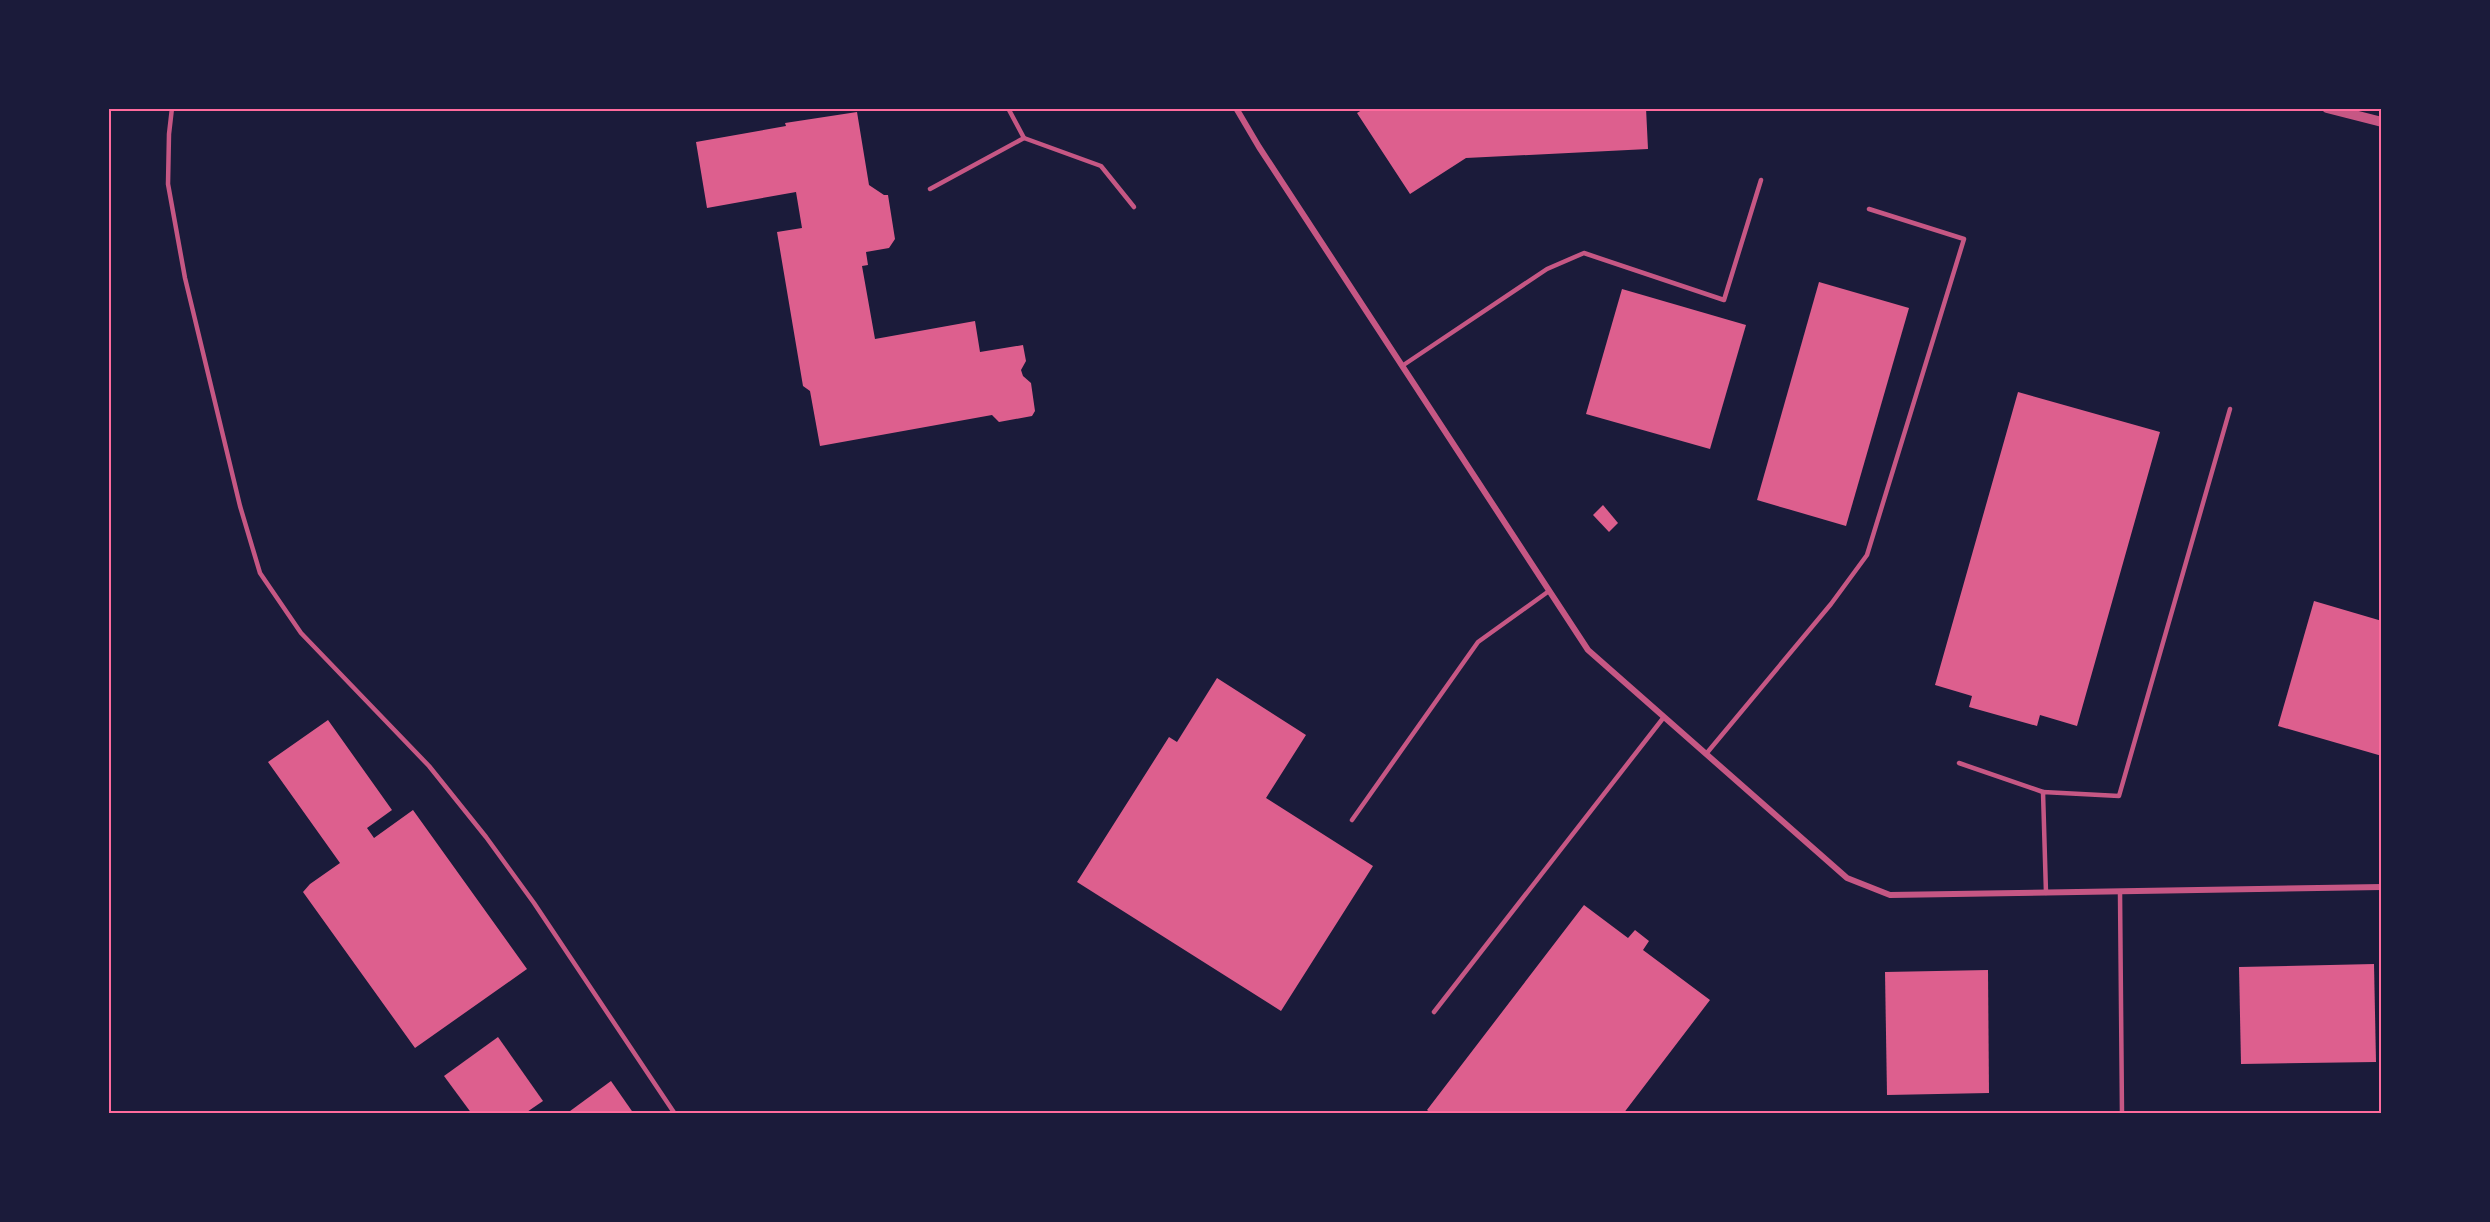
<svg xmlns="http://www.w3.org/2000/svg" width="2490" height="1222" font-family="'Source Sans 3',sans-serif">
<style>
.building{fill:#dd5f8e}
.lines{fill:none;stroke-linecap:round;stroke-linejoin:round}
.service{stroke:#c65784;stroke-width:4.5}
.minor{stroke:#c65784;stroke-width:6}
.tertiary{stroke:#c65784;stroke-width:10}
.neatline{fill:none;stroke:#ff6b9d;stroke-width:2}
</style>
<rect width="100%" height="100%" fill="#1b1b3a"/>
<g class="building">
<path d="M1365,108H1646L1648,149L1466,158L1410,194L1357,113Z"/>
<path d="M857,112L869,185L884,195H888L895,239L889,248L866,252L868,265L862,266L875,339L975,321L980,352L1023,345L1026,361L1021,370L1023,376L1031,383L1035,411L1032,416L999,422L992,415L820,446L810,391L803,386L777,232L802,228L796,192L707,208L696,142L786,126L785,123Z"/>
<path d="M1819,282L1909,308L1846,526L1757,500Z"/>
<path d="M1622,289L1746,325L1710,449L1586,414Z"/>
<path d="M2018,392L2160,432L2077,726L2040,715L2037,726L1969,707L1972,696L1935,685Z"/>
<path d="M1603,505L1618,523L1609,532L1593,515Z"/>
<path d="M2314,601L2382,621V756L2278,726Z"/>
<path d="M1217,678L1306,735L1266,798L1373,866L1281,1011L1077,882L1169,737L1177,742Z"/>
<path d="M328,720L392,810L367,828L374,838L413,810L527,969L415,1048L303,892L310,884L340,863L268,762Z"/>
<path d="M1584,905L1628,938L1635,930L1649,941L1643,950L1710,1000L1623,1114H1432L1427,1110Z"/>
<path d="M2374,964L2376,1062L2241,1064L2239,967Z"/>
<path d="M1988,970L1989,1093L1887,1095L1885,972Z"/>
<path d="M498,1037L543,1101L524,1114H472L444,1076Z"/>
<path d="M611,1081L634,1114H566Z"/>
</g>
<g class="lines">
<g class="service">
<path d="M172,108L169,134L168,184L185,278L240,506L260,573L301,633L429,766L486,837L534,903L675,1114"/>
<path d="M1024,138L1101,166L1134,207"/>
<path d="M930,189L1024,138L1008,108"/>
<path d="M1402,366L1547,269L1584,253L1724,300L1761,180"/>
<path d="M1706,754L1831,604L1867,555L1964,239L1869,209"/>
<path d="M1959,763L2043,792"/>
<path d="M1352,820L1478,642L1549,591"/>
<path d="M2120,892L2122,1114"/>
<path d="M2046,893L2043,792L2119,796L2230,409"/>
<path d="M1434,1012L1664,717"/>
</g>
<path class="minor" d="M1236,108L1259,147L1588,650L1847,878L1890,895L2382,887"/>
<path class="tertiary" d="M2327,108L2382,122"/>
</g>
<rect width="2490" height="1222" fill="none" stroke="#1b1b3a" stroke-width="219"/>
<rect x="110" y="110" width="2270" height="1002" class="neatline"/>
</svg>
